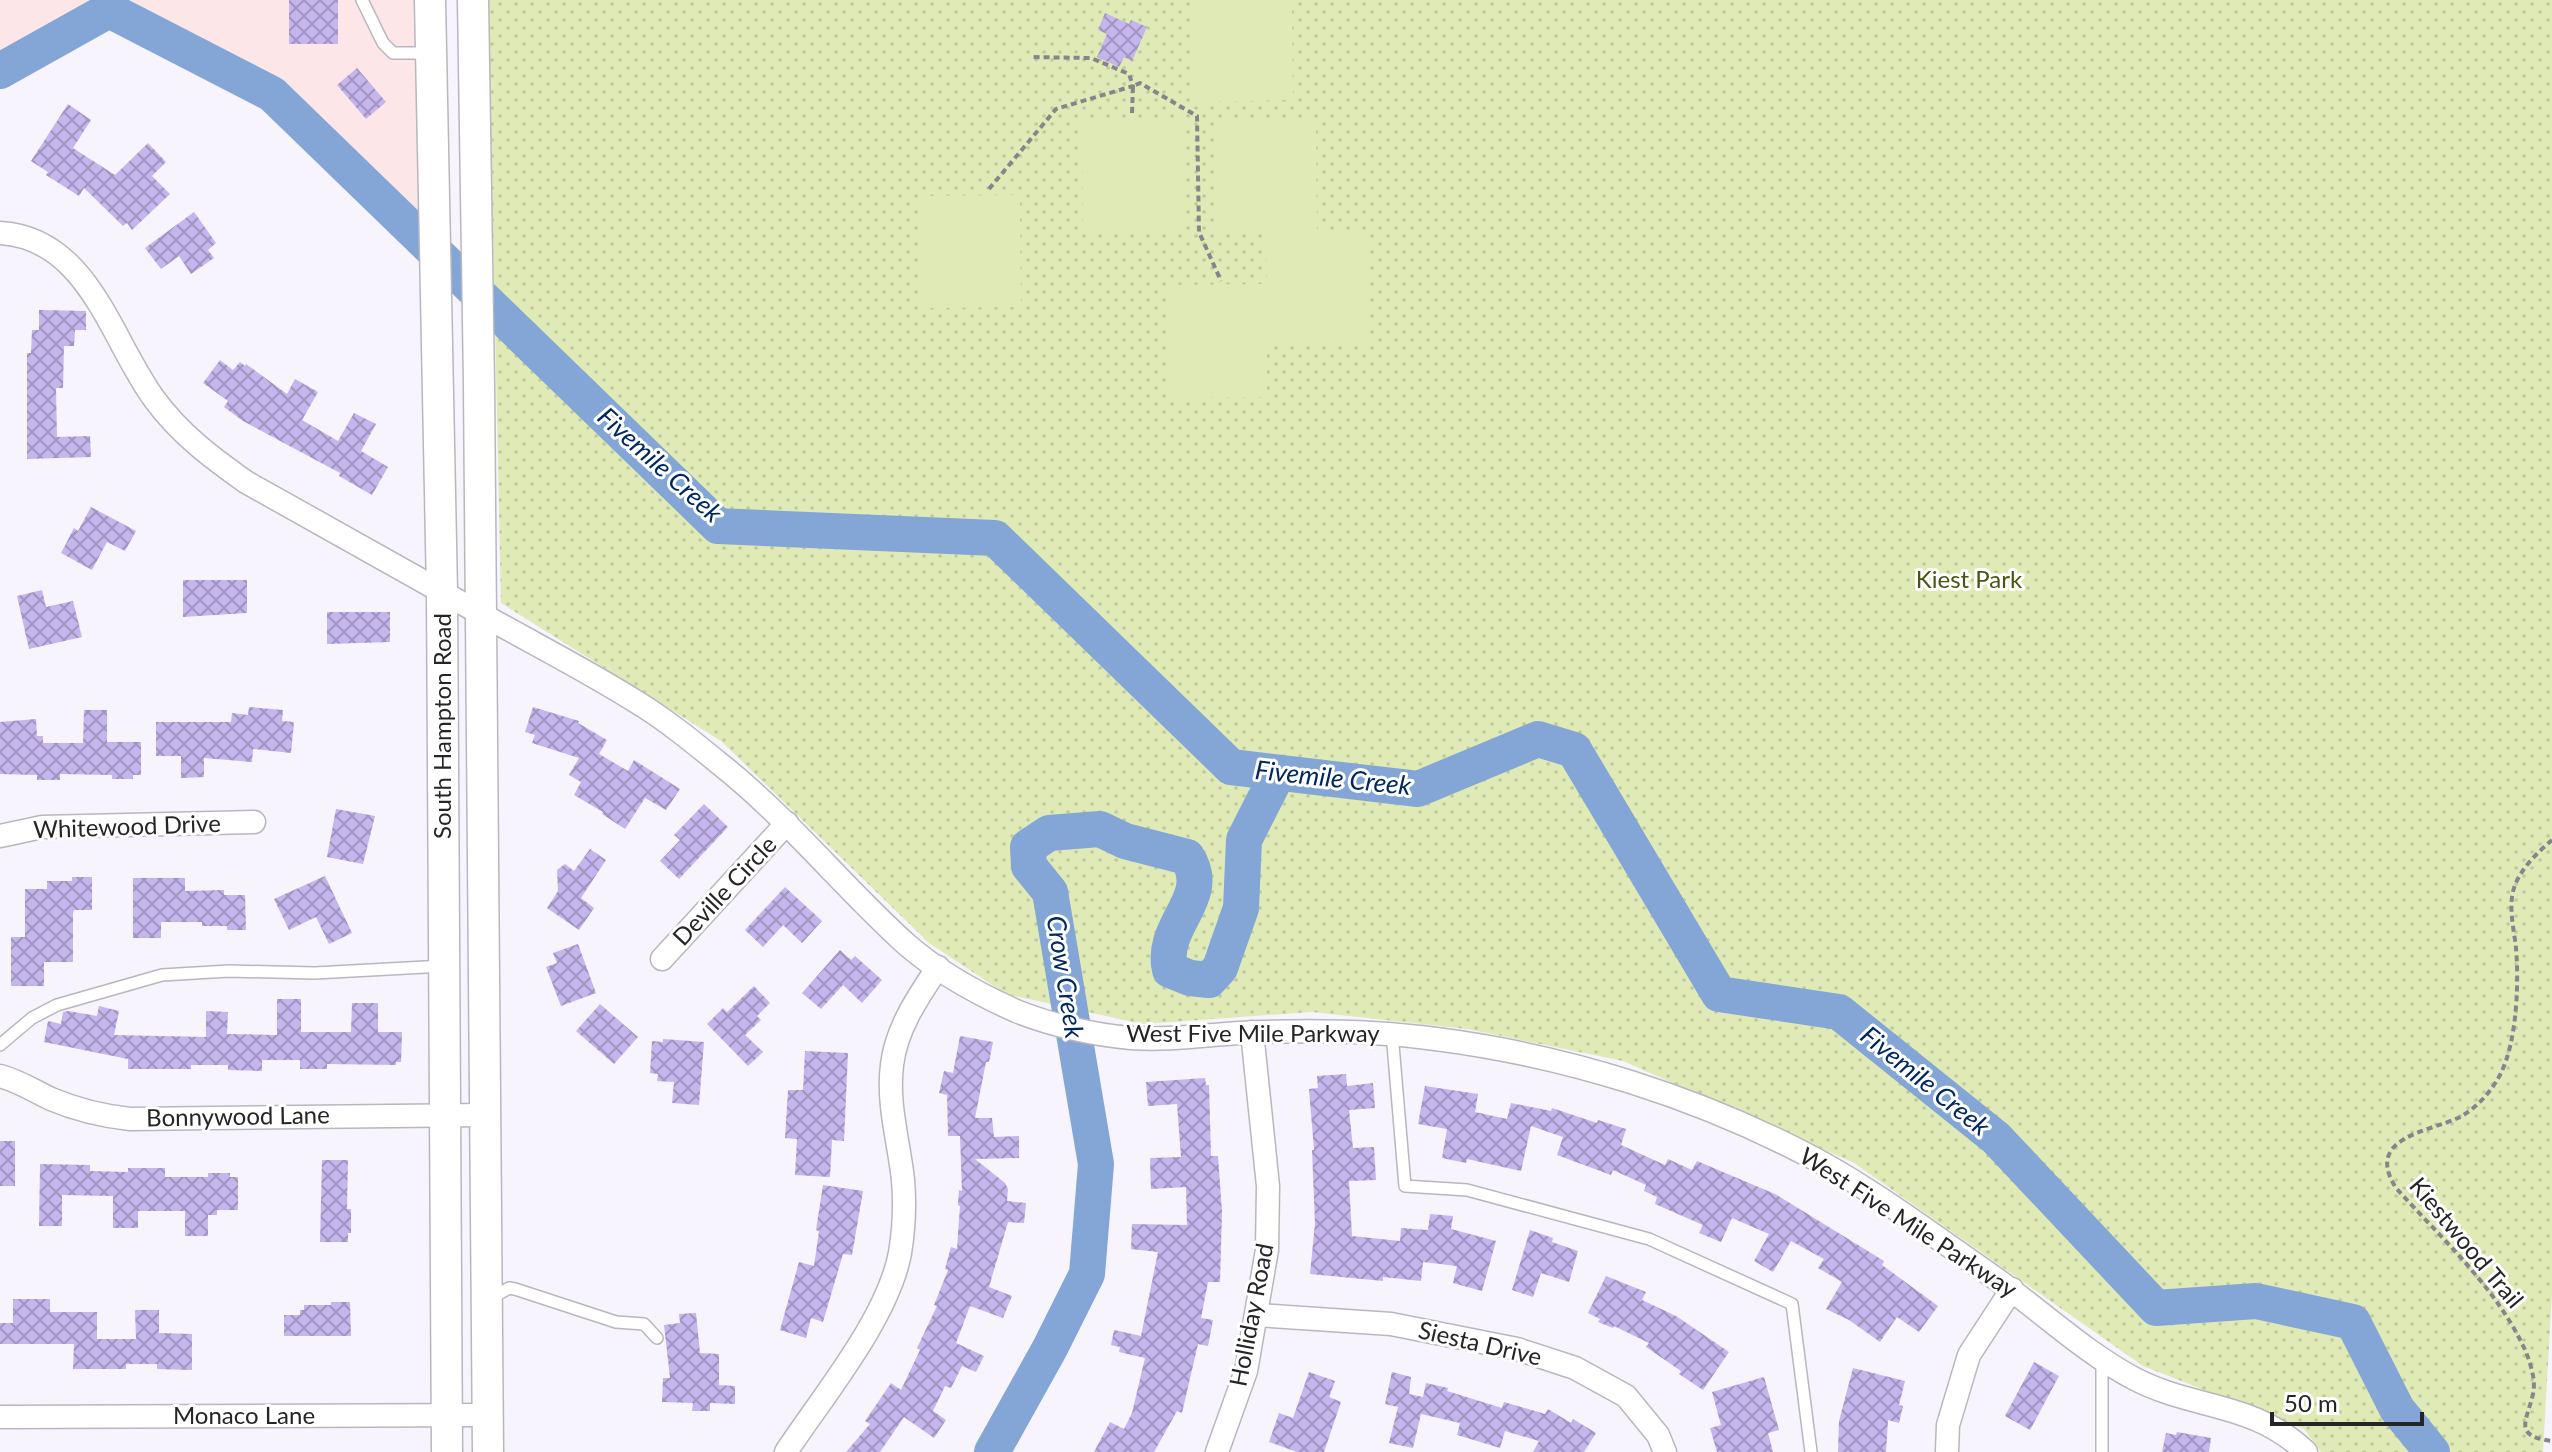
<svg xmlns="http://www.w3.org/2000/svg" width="2552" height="1452" font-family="Lato,sans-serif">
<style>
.commercial{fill:#fce6e7}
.park{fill:url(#park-dots)}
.pitch{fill:#e0eab6}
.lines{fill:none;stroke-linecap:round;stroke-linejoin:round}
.river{stroke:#84a6d6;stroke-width:36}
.building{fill:url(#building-cross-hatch)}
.service-casing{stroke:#b8b6bf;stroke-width:14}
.minor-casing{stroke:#b8b6bf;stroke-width:25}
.secondary-casing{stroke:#b8b6bf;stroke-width:33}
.path{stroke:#87858b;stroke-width:4;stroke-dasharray:6 4;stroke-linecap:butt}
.service{stroke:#fff;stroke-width:11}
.minor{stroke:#fff;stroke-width:22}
.secondary{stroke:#fff;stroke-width:30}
.labels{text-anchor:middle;stroke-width:6;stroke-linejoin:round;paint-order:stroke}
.park-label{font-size:24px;fill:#4b5310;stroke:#fff}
.street-label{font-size:24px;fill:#252427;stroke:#fff}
.water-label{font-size:26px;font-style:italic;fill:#002860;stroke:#fff}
</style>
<defs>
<pattern id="park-dots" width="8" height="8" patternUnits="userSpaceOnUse" patternTransform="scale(2)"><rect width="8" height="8" fill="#e0eab6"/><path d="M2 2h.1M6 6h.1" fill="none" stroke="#c0c99c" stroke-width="1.8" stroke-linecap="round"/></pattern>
<pattern id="building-cross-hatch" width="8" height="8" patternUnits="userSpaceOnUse" patternTransform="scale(2)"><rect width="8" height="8" fill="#c5b5ed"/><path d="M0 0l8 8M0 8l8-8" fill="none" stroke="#a093c0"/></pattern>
</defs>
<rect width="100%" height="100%" fill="#f7f4fe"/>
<g class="commercial">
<path d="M0,0H123L6,72L0,71Z"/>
<path d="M131,0H417L418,261L371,199L312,132Z"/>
</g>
<path class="park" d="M488,0H2552V1293L2543,1452H2321L2304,1429L2143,1366L1854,1163L1623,1061L1467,1029L1312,1012L1142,1024L1006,994L929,943L721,741L501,603Z"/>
<g class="pitch">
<path d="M1193,0H1292L1293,100L1194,102Z"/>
<path d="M1182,119L1183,232L1083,233L1082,120Z"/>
<path d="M1316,119L1317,232H1366L1367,344L1267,345V397L1168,398L1167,285L1267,284L1266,233H1217V120Z"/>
<path d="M1020,195L1021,307L922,308L921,196Z"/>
</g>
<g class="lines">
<g class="river">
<path d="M0,71L109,10L272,94L718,526L995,538L1231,767L1418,789L1538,739L1574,750L1719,994L1839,1012L1996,1138L2156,1308L2256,1301L2353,1322L2397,1409L2432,1452"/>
<path d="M992,1452L1050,1348L1087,1274L1096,1164L1050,892L1029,866L1028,847L1049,833L1100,829L1125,841L1187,857C1214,898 1159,925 1170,970L1190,978L1209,980L1220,968L1241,908L1244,840L1278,773"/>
</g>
</g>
<g class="building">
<rect x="289" y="0" width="49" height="44"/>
<path d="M1105,13L1129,24L1131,20L1147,27L1132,61L1124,57L1119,67L1097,57L1107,34L1098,30Z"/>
<path d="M357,68L386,102L366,119L337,85Z"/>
<path d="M68,104L91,120L73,148L115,175L148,143L166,162L152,176L170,194L132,230L127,223L123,226L84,188L79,196L46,175L48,172L31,161Z"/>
<path d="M194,212L216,243L208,250L214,258L191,274L179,256L161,269L145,248Z"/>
<path d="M39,310L86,311V330H75L74,346H64L63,388H56L57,437L90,436L91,457L27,459V353H31L32,330H39Z"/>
<path d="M220,360L233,370L240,362L245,366L246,364L287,394L295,379L318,392L302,420L338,441L354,413L376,424L361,451L388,467L372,495L339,476L340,473L243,421L224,407L228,401L203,383Z"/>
<path d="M91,507L136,531L125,551L107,542L92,570L61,553L74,528L78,531Z"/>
<path d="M183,580H247V613L183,617Z"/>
<path d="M42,590L46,607L73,601L82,637L29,649L17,596Z"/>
<path d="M327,612H390V642L327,644Z"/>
<path d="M249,707L283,710L282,721L294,722L291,753L253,749L252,762L204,758V777L181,778V756H156V722H231L232,713L248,715Z"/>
<path d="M533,707L579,721L578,723L607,740L599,754L628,771L634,760L680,789L666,810L645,798L625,829L602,814L603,812L574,795L581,782L569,775L579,758L532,743L535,735L525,732Z"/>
<path d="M84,710H107V742H141V775H133V779H112V775L60,774V780H37V775L0,774V722L36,719L37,736H43V743H83Z"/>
<path d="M704,804L728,827L679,879L660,861L680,840L674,835Z"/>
<path d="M336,809L375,816L363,864L327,857Z"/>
<path d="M590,849L606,860L581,898L594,908L579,930L547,908L558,891L557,870L565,864L574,871Z"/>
<path d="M325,876L352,933L329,944L316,917L289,930L274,899Z"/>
<path d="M72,877H92V910H74L73,913V962H44V986H11V937H25V889H47V881H72Z"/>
<path d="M133,878H185V891L224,890V895H245L246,930H227V926H202V922H161V938H133Z"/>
<path d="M785,887L822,921L802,943L783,925L763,947L745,930Z"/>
<path d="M578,944L596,993L561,1006L546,967L557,963L553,953Z"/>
<path d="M840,950L851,960L855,956L882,980L862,1003L843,985L821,1009L802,993Z"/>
<path d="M754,986L770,1003L757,1016L761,1020L745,1035L763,1052L748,1066L707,1024L723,1008L727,1012Z"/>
<path d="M277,999H301V1032H351L352,1003H378V1032H402L401,1062H396V1065L327,1064V1069H300V1060H262V1071L228,1070V1065H191V1069H128V1059L44,1042L48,1021L61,1024L63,1012L68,1011L97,1016L99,1006L119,1011L114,1035L206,1037V1011L228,1012L227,1034L277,1035Z"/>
<path d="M600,1004L638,1037L614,1064L576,1031Z"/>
<path d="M960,1036L993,1042L989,1062H986L975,1118H992L994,1137L1019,1136V1158L975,1159L1005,1183L1008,1189L1007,1201L1026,1203L1024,1223L1008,1222L989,1287L1012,1296L1003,1318L970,1306L956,1343L984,1356L976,1372L962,1366L951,1388L945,1386L933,1411L946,1420L934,1438L904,1417L880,1452H846L870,1424L865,1421L891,1383L901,1390L920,1350L917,1348L937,1306L934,1305L948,1270L945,1269L951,1247L957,1249L960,1206L958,1205L959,1190L962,1191L960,1136H948L947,1095L939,1093L944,1071L953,1073Z"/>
<path d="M663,1039L704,1042L699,1105L672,1103L674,1082L657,1081L658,1074L650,1073L652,1041L663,1042Z"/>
<path d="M805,1051L848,1053L844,1141L832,1140L830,1177L795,1175L797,1139L785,1138L788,1090H803Z"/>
<path d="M1346,1074L1347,1086L1373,1083L1375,1108L1349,1110L1353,1148L1374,1147L1376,1180L1349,1181L1352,1236L1400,1241L1401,1228L1428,1230L1430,1214L1453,1216L1451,1229L1496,1241L1482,1291L1453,1283L1457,1266L1423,1262L1421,1281L1383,1277V1281L1310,1274L1315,1223L1312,1150H1314L1309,1089L1318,1088L1317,1076Z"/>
<path d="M1205,1078L1206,1085H1209L1211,1156H1218L1222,1212L1220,1282H1208L1201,1318L1213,1320L1208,1346L1198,1344L1182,1413L1177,1411L1154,1452H1094L1110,1422L1124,1429L1132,1413L1145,1358L1119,1352L1120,1347L1111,1345L1114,1330L1141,1336L1158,1252L1131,1249L1132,1224L1187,1225L1186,1187L1151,1189L1150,1158L1181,1157L1177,1104L1148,1106L1146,1082Z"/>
<path d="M1425,1086L1478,1094L1475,1112L1507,1119L1511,1103L1551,1111L1552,1108L1597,1123L1598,1120L1626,1129L1621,1145L1665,1165L1668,1159L1692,1170L1697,1161L1775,1194L1884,1261L1882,1265L1938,1306L1919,1332L1897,1317L1880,1342L1849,1320L1826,1309L1842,1282L1818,1268L1824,1259L1791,1241L1773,1272L1754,1261L1769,1234L1732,1218L1721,1242L1699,1233L1703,1225L1655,1204L1657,1197L1644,1191L1646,1185L1613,1170L1611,1175L1557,1155L1563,1137L1531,1126L1521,1171L1467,1159L1466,1163L1442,1158L1447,1129L1418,1124Z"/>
<rect x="0" y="1141" width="15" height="45"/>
<path d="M322,1160H348L347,1209H351V1233H348V1242H320Z"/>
<path d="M40,1164L90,1165V1171L128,1172V1168H165V1177H208V1173H230V1177H238V1210H217V1215H208V1236H185V1211H138V1228H113V1196L62,1195V1226H39Z"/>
<path d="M823,1185L863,1191L852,1255L843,1254L823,1322L811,1318L806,1338L780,1330L799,1262L814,1266L819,1231L816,1230Z"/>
<path d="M1530,1230L1553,1238L1552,1242L1578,1251L1569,1282L1541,1273L1533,1297L1512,1290Z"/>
<path d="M1606,1276L1646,1292L1642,1300L1676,1316L1729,1352L1703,1390L1679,1374L1681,1371L1646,1347L1649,1343L1614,1326L1613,1328L1598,1322L1600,1319L1588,1313Z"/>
<path d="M13,1299H50V1312H97V1339H136L135,1310H159V1333L192,1334V1370L157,1369V1364H126V1369H73L74,1344H0V1323H13Z"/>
<path d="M331,1302H350L351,1336H284V1315H300V1310H304V1305H331Z"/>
<path d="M696,1313L700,1353L719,1354V1385L735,1386V1404L710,1403V1411H692L693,1403L662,1402L663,1378H670L664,1325L680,1323L679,1314Z"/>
<path d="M2034,1362L2059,1376L2030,1430L2005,1416Z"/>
<path d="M1853,1368L1905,1381L1899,1405L1903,1406L1899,1423L1888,1420L1886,1452H1838L1839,1421Z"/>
<path d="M1309,1372L1335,1381L1329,1397L1341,1402L1324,1452H1297L1269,1442L1279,1413L1293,1418Z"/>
<path d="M1392,1372L1411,1377L1409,1394L1423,1397L1426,1383L1448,1388L1447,1391L1502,1408L1504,1402L1545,1414L1548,1409L1571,1423L1573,1419L1596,1433L1584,1452H1533L1539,1441L1505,1431L1500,1448L1457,1435L1460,1423L1421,1414L1413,1448L1389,1443L1398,1407L1385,1404Z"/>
<path d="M1764,1377L1779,1430L1768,1433L1773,1452H1717L1710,1428L1721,1425L1712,1392Z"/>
<path d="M2177,1432L2211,1438L2209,1452H2162L2166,1433L2176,1435Z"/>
</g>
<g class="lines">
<g class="service-casing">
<g id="service">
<path d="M362,0L383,43L393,53H431"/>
<path d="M1392,1033L1405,1186L1467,1190L1649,1239L1792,1304L1811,1452"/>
<path d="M0,1045L32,1018L57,1005L162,975L229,971L315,973L444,966"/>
<path d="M490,1299L509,1288L515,1289L616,1322L644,1324L657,1338"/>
<path d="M2102,1361V1452"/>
</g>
</g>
<g class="minor-casing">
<g id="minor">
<path d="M0,233C89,238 111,341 155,400C180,434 212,458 246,482C328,528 410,574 492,620C540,647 589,672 635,701C665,719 693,742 720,764C788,818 842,886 906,944C938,972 978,994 1016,1011C1051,1025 1094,1035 1131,1038C1174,1041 1217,1033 1260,1032C1319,1030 1378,1031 1436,1039C1568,1056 1698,1097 1815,1159C1871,1189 1930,1233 1982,1269C2034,1304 2080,1350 2135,1379C2195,1410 2252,1401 2306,1452"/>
<path d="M0,836L42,827L254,822"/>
<path d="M662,959L787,823"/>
<path d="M0,1076C19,1081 34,1091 51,1099C77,1110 103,1116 130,1119L485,1115"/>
<path d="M1257,1315L1391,1324L1517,1349L1575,1368L1626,1396L1658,1435L1665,1452"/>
<path d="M0,1417L488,1415"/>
<path d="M786,1452C823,1396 888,1318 900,1253C904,1229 905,1204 903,1180C899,1142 887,1104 892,1065C896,1029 918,997 938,967"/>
<path d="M1217,1452L1246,1371L1267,1250L1268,1186L1252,1032"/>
<path d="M1947,1452L1948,1425L1969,1355L2012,1289"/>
</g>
</g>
<g class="secondary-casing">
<g id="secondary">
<path d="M430,0L442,592L447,1452"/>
<path d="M473,0L479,384L488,1452"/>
</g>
</g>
<g class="path">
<path d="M1132,113L1133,86L1140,83L1197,116L1199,232L1221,281"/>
<path d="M989,189L1056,109L1133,86L1129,74L1091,58L1031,57"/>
<path d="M2552,840C2538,852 2520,869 2514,888C2508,906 2514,929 2516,948C2519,984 2517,1042 2500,1075C2491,1092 2476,1109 2458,1118C2427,1132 2364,1138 2396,1188C2442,1239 2498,1289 2526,1352C2531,1365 2536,1381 2533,1394C2527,1421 2512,1436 2552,1441"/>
</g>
<use href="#service" class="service"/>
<use href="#minor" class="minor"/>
<use href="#secondary" class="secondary"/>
</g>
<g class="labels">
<g class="park-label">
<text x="1969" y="588">Kiest Park</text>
</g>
<g class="street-label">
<text transform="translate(443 726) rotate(-90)" y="8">South Hampton Road</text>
<text transform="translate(127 827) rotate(-2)" y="8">Whitewood Drive</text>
<text transform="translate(725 891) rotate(-47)" y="8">Deville Circle</text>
<text x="1253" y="1042">West Five Mile Parkway</text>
<text transform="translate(238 1117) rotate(-1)" y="8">Bonnywood Lane</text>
<text transform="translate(1908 1223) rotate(33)" y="8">West Five Mile Parkway</text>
<text transform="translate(2466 1243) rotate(50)" y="8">Kiestwood Trail</text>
<text transform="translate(1252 1315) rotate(-79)" y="8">Holliday Road</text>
<text transform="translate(1480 1344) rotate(13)" y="8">Siesta Drive</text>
<text x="244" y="1424">Monaco Lane</text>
</g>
<g class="water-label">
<text transform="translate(660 465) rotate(42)" y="9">Fivemile Creek</text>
<text transform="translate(1333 778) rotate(6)" y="9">Fivemile Creek</text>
<text transform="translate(1065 977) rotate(81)" y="9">Crow Creek</text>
<text transform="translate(1925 1081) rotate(39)" y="9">Fivemile Creek</text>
</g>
</g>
<path d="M2272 1412v12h150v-12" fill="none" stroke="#252427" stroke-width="4"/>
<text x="2284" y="1412" font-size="24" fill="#252427" stroke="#ffffff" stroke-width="6" paint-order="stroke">50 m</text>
</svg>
